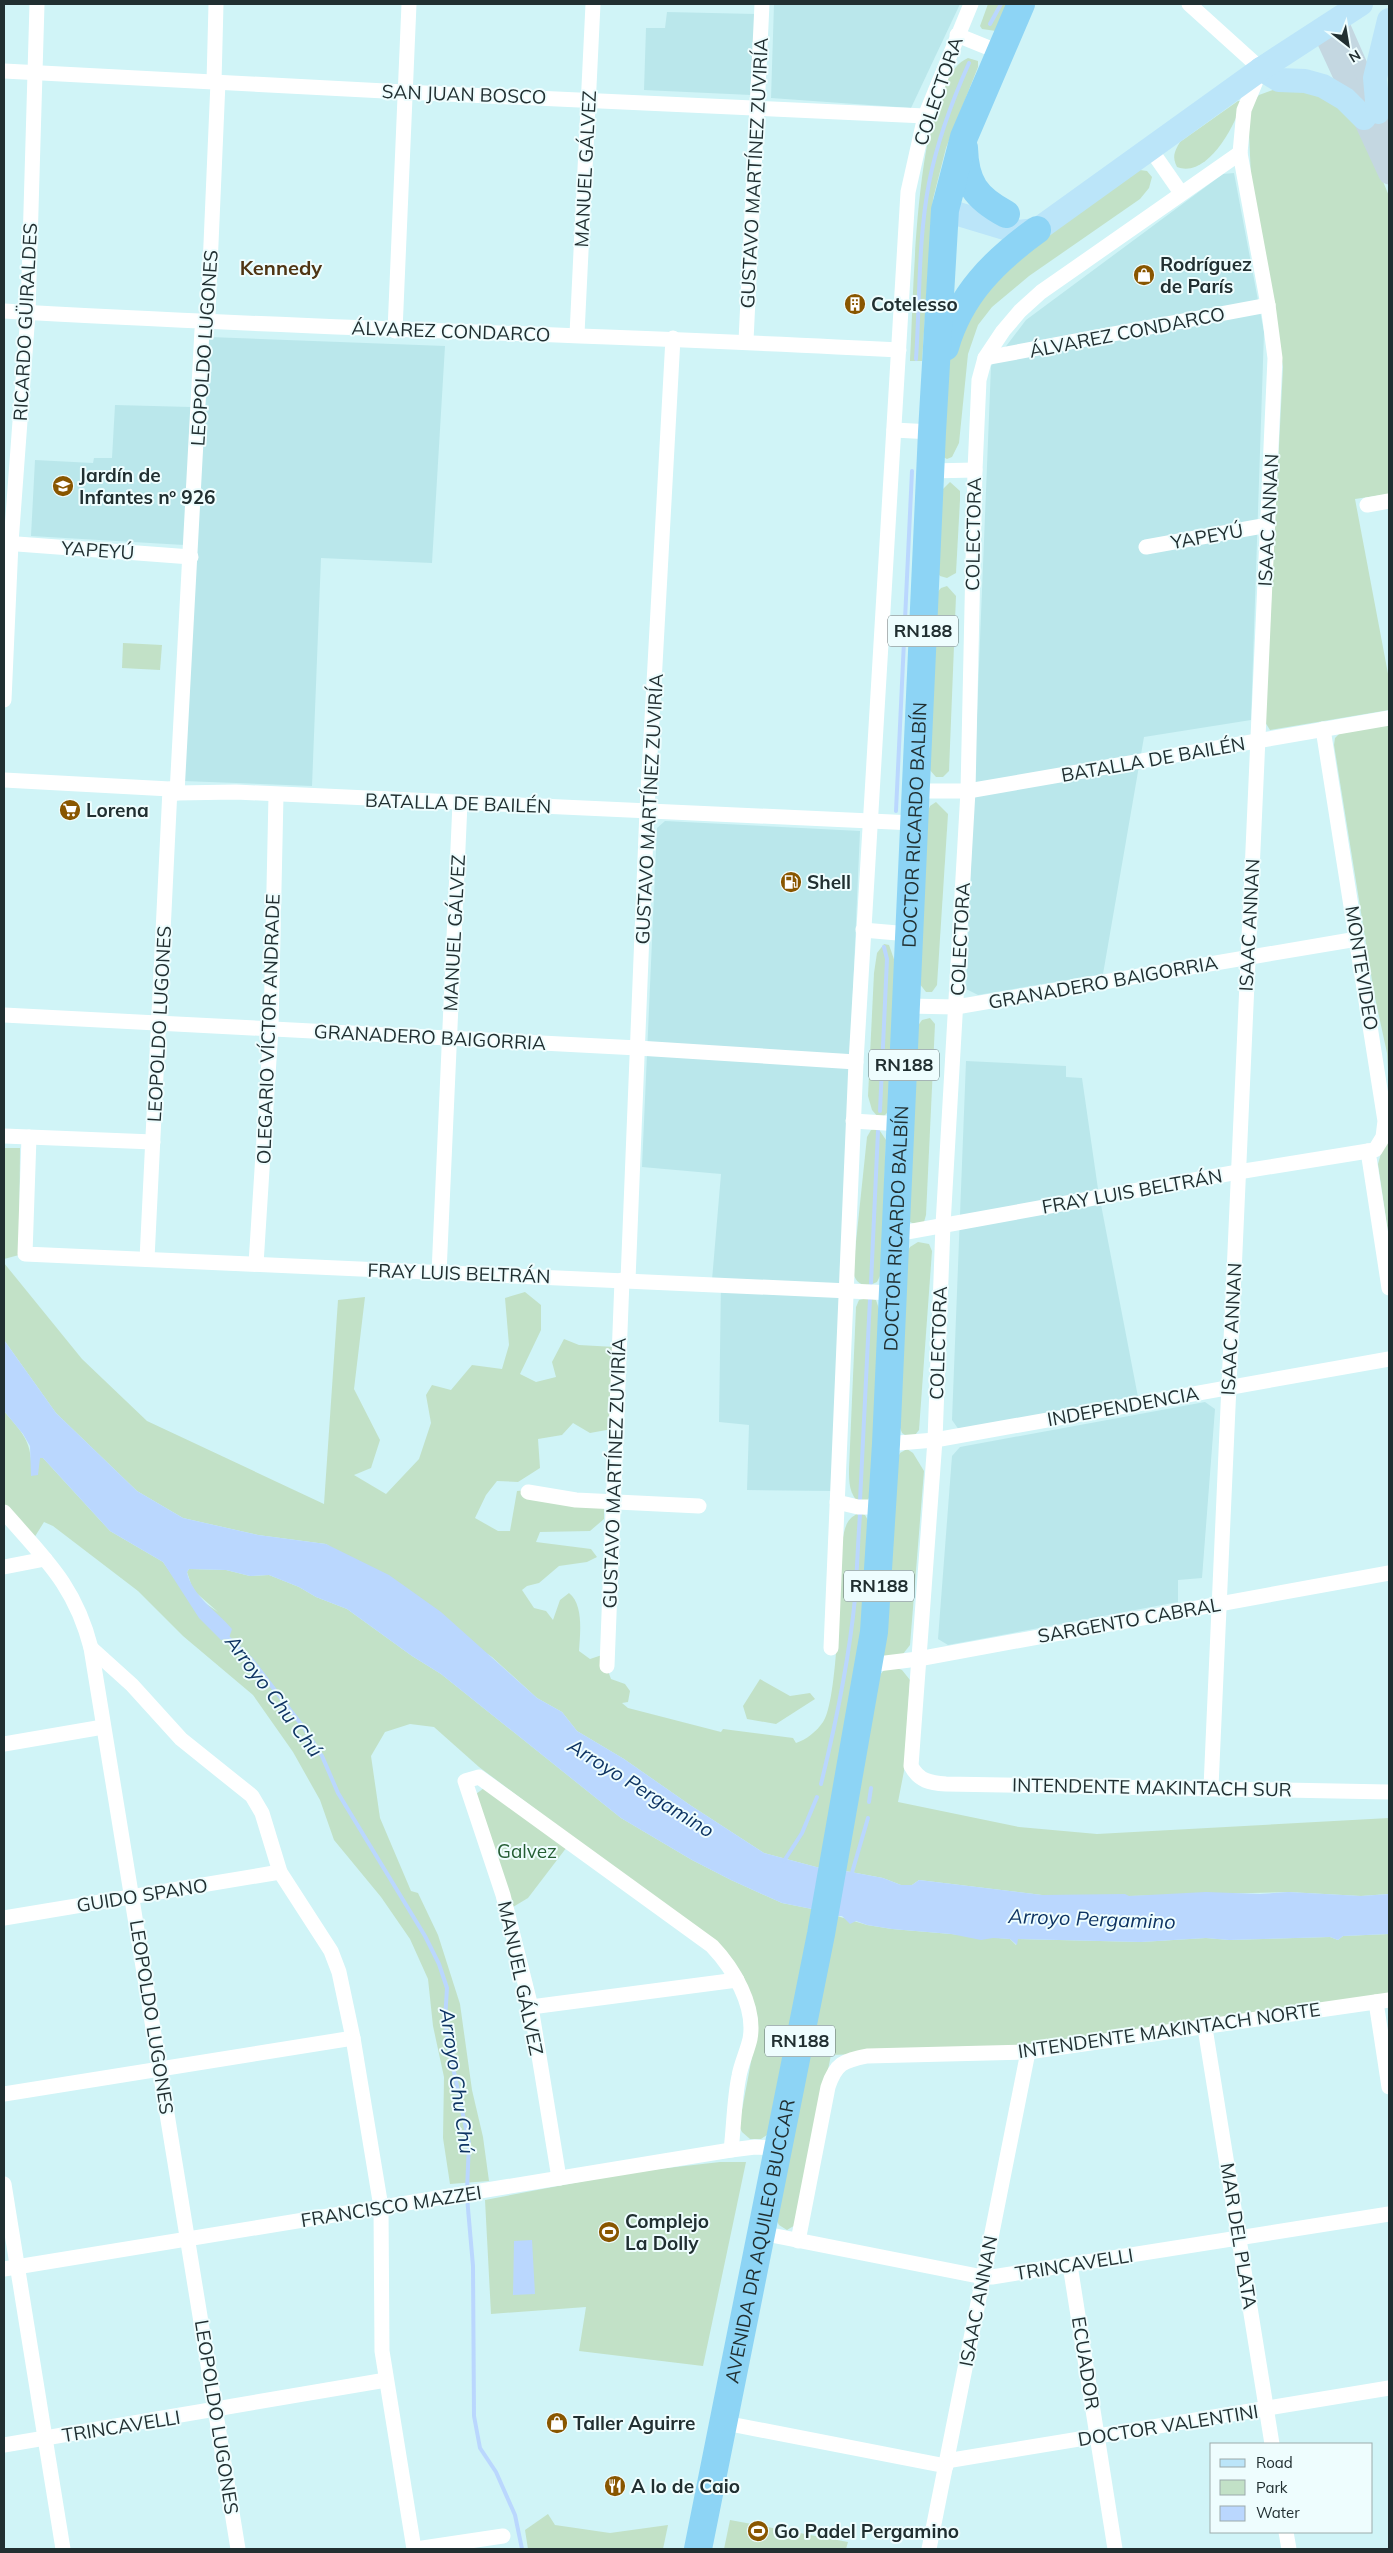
<svg xmlns="http://www.w3.org/2000/svg" width="1393" height="2553" font-family="Mulish,sans-serif">
<style>
.built{fill:#bae7eb}
.green{fill:#c2e1c7}
.water{fill:#bad7fe}
.lines{fill:none;stroke-linecap:round;stroke-linejoin:round}
.stream{stroke:#bad7fe;stroke-width:4}
.street{stroke:#fff;stroke-width:15}
.secondary{stroke:#c4d7e1;stroke-width:21}
.primary{stroke:#bbe5f9;stroke-width:24}
.highway{stroke:#8dd4f5;stroke-width:28}
.labels{text-anchor:middle;stroke-width:4;stroke-linejoin:round;paint-order:stroke}
.shield{fill:#eefdfe;stroke:#5e6d6e;stroke-width:1}
.shield-label{font-size:18px;font-weight:bold;fill:#212f31}
.street-label{font-size:19px;fill:#212f31;stroke:#eefdfe}
.poi-label{font-size:19px;font-weight:bold;fill:#212f31;stroke:#eefdfe;text-anchor:start}
.park-label{font-size:19px;fill:#255e34;stroke:#eefdfe}
.neighbourhood-label{font-size:20px;font-weight:bold;fill:#4f3514;stroke:#eefdfe}
.water-label{font-size:20px;font-style:italic;fill:#0e3463;stroke:#eefdfe}
</style>
<rect width="100%" height="100%" fill="#d0f4f7"/>
<g class="built">
<path d="M774,4H960L911,108L771,98Z"/>
<path d="M667,12L756,14L751,95L644,90L646,28H665Z"/>
<path d="M1234,173L1264,332L1251,720L1144,737L1103,974L978,995L966,989L991,366L1026,320L1223,174Z"/>
<path d="M209,337L445,346L432,563L321,558L312,786L183,781Z"/>
<path d="M115,405L191,407L184,545L31,536L35,460L93,463L94,458H112Z"/>
<path d="M665,821L860,831L831,1491L747,1490L749,1425L719,1422L721,1281L712,1280L721,1174L642,1167L657,828Z"/>
<path d="M966,1061L1066,1066V1077L1082,1078L1098,1189L1138,1397L959,1430L952,1420Z"/>
<path d="M1205,1402L1215,1409L1202,1578L1178,1580V1602L948,1645L938,1639L952,1456L960,1447Z"/>
</g>
<g class="green">
<path d="M988,4H1010L996,31L982,29L980,26Z"/>
<path d="M968,58L978,61V67L946,148L933,199L922,361H910C914,304 913,81 968,58Z"/>
<path d="M1281,87L1330,97L1359,123L1389,196V494L1355,499L1389,679V710L1270,730L1265,722L1283,367L1251,178L1249,132L1250,105L1259,95Z"/>
<path d="M1238,101H1242C1236,125 1207,179 1177,167C1172,157 1174,152 1180,142Z"/>
<path d="M1140,170L1147,171L1152,177L1149,188L1140,199L1029,276L992,307L978,325L968,354L959,443L952,457L947,459L943,457L946,364L988,278Z"/>
<path d="M950,482L960,491V500L956,573L947,578L940,576L936,570L942,490Z"/>
<path d="M947,586L956,596L949,771L943,777H936L929,769L936,594L941,588Z"/>
<path d="M123,643L162,645L160,670L122,668Z"/>
<path d="M1389,724V1085L1387,1053L1374,993L1334,745L1335,738L1340,733Z"/>
<path d="M936,802L948,814L937,985L932,992H926L919,983L926,815L930,806Z"/>
<path d="M884,944L889,945L895,962L888,1112L883,1117H878L872,1110L868,1096L874,973L877,953Z"/>
<path d="M930,1018L935,1024L926,1215L924,1222L917,1225L910,1222L908,1215L917,1027L922,1020Z"/>
<path d="M1389,1125V1239L1378,1164Z"/>
<path d="M878,1128L886,1140L881,1274L877,1282C864,1289 854,1283 853,1270L867,1137L871,1130Z"/>
<path d="M4,1148H20L19,1255L4,1259Z"/>
<path d="M918,1242L929,1244L932,1251L919,1430L915,1435L908,1437L902,1433L899,1425L905,1255L910,1247Z"/>
<path d="M4,1263L82,1359L147,1421L324,1504L338,1300L365,1297L354,1389L380,1440L371,1468L354,1475L386,1494L419,1459L431,1423L426,1395L432,1385L451,1390L472,1365L502,1369L509,1345L505,1298L525,1292L541,1305V1330L520,1374L536,1382L556,1377L552,1362L564,1339L579,1345L615,1347L612,1429L590,1433L573,1423L562,1435L538,1439L540,1468L518,1482L497,1481L486,1495L475,1518L498,1531H510L517,1491L538,1489L604,1507V1519L590,1531L540,1532L536,1542L591,1549L597,1557L587,1562L559,1566L539,1583L527,1586L522,1590L534,1608L546,1611L553,1620L560,1600L569,1593C584,1605 580,1634 579,1651L590,1659L602,1655L611,1679L625,1684L630,1691L628,1702L622,1703L628,1708L721,1732L723,1729L793,1738L796,1743C806,1740 817,1731 823,1722C838,1703 840,1574 842,1542C845,1529 845,1519 859,1513L865,1515L870,1524L863,1638L820,1868L764,1853L690,1805L624,1759L577,1731L562,1712L537,1698L492,1657L326,1544L258,1535L183,1518L137,1491L56,1413L4,1340Z"/>
<path d="M868,1298L876,1300L879,1309L872,1491L867,1502L860,1504C849,1494 849,1483 849,1469L856,1307L859,1300Z"/>
<path d="M4,1411C24,1435 33,1442 31,1476L40,1457L43,1458L110,1531L163,1562L179,1585L218,1612L193,1590L187,1572L189,1569L226,1570L250,1576L269,1575L299,1587L316,1597L347,1609L412,1656L441,1674L621,1818L692,1860L731,1880L782,1903L817,1910L770,2133L761,2139H750L742,2132L739,2126L753,2051L754,2021L708,1938L479,1767L434,1727L410,1724L385,1732L371,1756L380,1818L411,1891L418,1893L438,1935L460,2004L472,2090L483,2137L489,2181L450,2184L443,2138L444,2077L433,2026L428,1979L410,1939L381,1897L334,1840L320,1800L293,1752L253,1695L183,1636L138,1591L53,1526L44,1522L34,1538L4,1505Z"/>
<path d="M907,1449L913,1453L924,1471L910,1645L903,1654L885,1657L882,1652L897,1459L900,1453Z"/>
<path d="M894,1667L902,1670L910,1680L904,1771L898,1802L1019,1827L1097,1834L1389,1818V1894L1361,1896L1288,1892L1129,1896L1042,1895L919,1880L912,1885H901L883,1878L840,1870L880,1675L884,1670Z"/>
<path d="M760,1679L790,1696L810,1693L815,1699L776,1724L747,1719L743,1706Z"/>
<path d="M484,1788L570,1843L528,1898L513,1907L476,1794Z"/>
<path d="M837,1916L867,1925L892,1929L1010,1939L1016,1945L1017,1939L1141,1942L1206,1938L1229,1940L1330,1937L1338,1940L1343,1936L1389,1934V1995L1027,2048L831,2055L797,2224L787,2230L779,2225L777,2221Z"/>
<path d="M720,2162H746L703,2366L579,2351L586,2307L491,2314L485,2200L632,2172Z"/>
<path d="M548,2514L555,2525L610,2533L668,2525L663,2549H528L525,2530Z"/>
<path d="M730,2520L848,2542L846,2549H724Z"/>
</g>
<g class="water">
<path d="M4,1340L56,1413L137,1491L183,1518L258,1535L326,1544L389,1575L441,1612L537,1698L562,1712L577,1731L624,1759L690,1805L764,1853L820,1868L817,1910L782,1903L731,1880L692,1860L621,1818L441,1674L412,1656L347,1609L316,1597L299,1587L269,1575L250,1576L226,1570L189,1569L187,1572C192,1596 216,1610 232,1629L229,1638L221,1640L199,1618L163,1562L110,1531L43,1458H40L38,1475L31,1476L30,1446L23,1434L4,1411Z"/>
<path d="M840,1870L883,1878L901,1885H912L919,1880L1042,1895L1125,1894L1129,1896L1206,1892L1260,1894L1288,1892L1361,1896L1389,1894V1934L1343,1936L1338,1940L1330,1937L1229,1940L1206,1938L1141,1942L1018,1939L1017,1945L1010,1939L993,1938L981,1940L951,1934L892,1929L867,1925L856,1921L850,1924L842,1916H837Z"/>
<path d="M532,2240L535,2294L513,2295L514,2241Z"/>
</g>
<g class="lines">
<g class="stream">
<path d="M990,24L1001,4"/>
<path d="M916,359C920,301 918,240 929,183C937,142 952,101 969,63"/>
<path d="M896,811L912,471"/>
<path d="M880,1111L887,959L884,947"/>
<path d="M871,1283L878,1131"/>
<path d="M860,1501L870,1299"/>
<path d="M226,1636L251,1659L304,1728L322,1756L338,1793L425,1936L439,1964L447,1988L445,2020L449,2048L469,2143L467,2190"/>
<path d="M821,1784C836,1723 849,1661 855,1598C857,1570 858,1542 860,1514"/>
<path d="M869,1802L871,1788"/>
<path d="M784,1861L802,1833L817,1797"/>
<path d="M851,1876L868,1818"/>
<path d="M467,2197L473,2266L474,2416L480,2448L496,2472L515,2515L522,2549"/>
</g>
<g class="street">
<path d="M1189,4L1261,69L1244,110L1240,153L1268,305L1275,358L1211,1787"/>
<path d="M957,35L999,52"/>
<path d="M4,71L404,92L925,116"/>
<path d="M214,82L216,4"/>
<path d="M1149,147L1181,193"/>
<path d="M1240,153L1041,292L1020,311L1003,331L985,358L979,380L975,470L968,791L943,1225L935,1440L911,1766C919,1781 930,1783 946,1784L1389,1792"/>
<path d="M4,311C302,329 601,334 899,350"/>
<path d="M395,331L409,4"/>
<path d="M577,334L593,4"/>
<path d="M746,341L762,4"/>
<path d="M985,358L1268,305"/>
<path d="M894,430L932,432"/>
<path d="M930,471L975,470"/>
<path d="M1367,505L1389,501"/>
<path d="M4,543L191,557"/>
<path d="M1146,547L1268,525"/>
<path d="M4,700L11,543L28,313L37,4"/>
<path d="M1323,729L1385,1121L1383,1137L1375,1150L1368,1151L1389,1288"/>
<path d="M4,780L170,789L177,793L236,792L914,823"/>
<path d="M916,791H968L1389,718"/>
<path d="M177,793L202,330L208,313L218,82"/>
<path d="M863,930L909,934"/>
<path d="M907,1006L956,1007L1357,939"/>
<path d="M4,1015L638,1048L856,1062"/>
<path d="M853,1121L901,1124"/>
<path d="M4,1136L153,1142"/>
<path d="M29,1137L25,1254L893,1293"/>
<path d="M896,1234L1238,1172L1368,1151"/>
<path d="M147,1259L170,789"/>
<path d="M256,1264L271,1028L276,795"/>
<path d="M439,1273L460,803"/>
<path d="M628,1280L647,810L673,338"/>
<path d="M886,1444L935,1440L1389,1359"/>
<path d="M528,1492L576,1500L699,1506"/>
<path d="M837,1502L858,1507H883"/>
<path d="M4,1512C45,1559 75,1585 91,1648L238,2549"/>
<path d="M4,1567L45,1559"/>
<path d="M91,1648L132,1685L181,1739L252,1796L262,1813L280,1872L331,1951L339,1972L353,2038L381,2207L382,2351L414,2549"/>
<path d="M831,1648L856,1062L908,192L925,116L971,4"/>
<path d="M869,1665L918,1659L1389,1573"/>
<path d="M607,1666L622,1280"/>
<path d="M4,1744L103,1727"/>
<path d="M4,1918L280,1872"/>
<path d="M1376,2002L1389,2087"/>
<path d="M531,2007L737,1980"/>
<path d="M1205,2028L1272,2444"/>
<path d="M4,2094L353,2038"/>
<path d="M559,2178L531,2007L503,1895L465,1781L479,1777L712,1946C733,1968 756,2006 750,2039C747,2052 741,2064 739,2076C734,2100 734,2126 731,2150"/>
<path d="M4,2184L63,2549"/>
<path d="M761,2233L983,2277H992L1389,2214"/>
<path d="M798,2241L828,2087C836,2063 843,2061 867,2056L1028,2052L1389,2000"/>
<path d="M1070,2265L1115,2549"/>
<path d="M4,2269L731,2150L755,2147L778,2148"/>
<path d="M725,2423L946,2466"/>
<path d="M4,2445L386,2380"/>
<path d="M946,2461L1389,2388"/>
<path d="M1286,2532L1289,2549"/>
<path d="M416,2549L503,2536"/>
<path d="M929,2549L1028,2052"/>
</g>
<g class="secondary">
<path d="M1337,20L1389,138"/>
<path d="M1322,29L1389,174"/>
</g>
<g class="primary">
<path d="M1261,69L1279,80L1305,81L1323,86L1345,99L1364,118"/>
<path d="M1378,112L1375,78L1389,20"/>
<path d="M945,210L1018,232L1037,230L1261,69L1361,4"/>
</g>
<g class="highway">
<path d="M964,148C965,183 976,198 1006,214"/>
<path d="M945,347C960,295 994,261 1037,230"/>
<path id="s1" d="M698,2549L821,1934L874,1632L886,1444L932,432L945,210L964,137L1021,4"/>
</g>
</g>
<defs>
<g id="shop-disc" transform="scale(1.125)"><circle r="9.5" fill="#895600" stroke="#eefdfe"/><path d="M-5-2.5h2.3a2.7 3.5 0 0 1 5.4 0H5L5.5 6h-11ZM-1.5-2.5h3a1.5 2.3 0 0 0-3 0Z" fill="#fff"/></g>
<g id="building-disc" transform="scale(1.125)"><circle r="9.5" fill="#895600" stroke="#eefdfe"/><path d="M-4-6H4V6H1V3H-1V6H-4ZM-2.5-4.3h1.7v1.8h-1.7ZM.8-4.3h1.7v1.8H.8ZM-2.5-1h1.7V.8h-1.7ZM.8-1h1.7V.8H.8Z" fill="#fff"/></g>
<g id="school-disc" transform="scale(1.125)"><circle r="9.5" fill="#895600" stroke="#eefdfe"/><path d="M0-5L7-2L0 1L-7-2ZM-4 1L0 2.5L4 1V4Q0 6-4 4Z" fill="#fff"/></g>
<g id="supermarket-disc" transform="scale(1.125)"><circle r="9.5" fill="#895600" stroke="#eefdfe"/><path d="M-6-5.5h2.5l.6 2H6L4.5 2H-2.5L-4.4-4H-6ZM-1.5 3.2a1.3 1.3 0 1 0 .1 0ZM3 3.2a1.3 1.3 0 1 0 .1 0Z" fill="#fff"/></g>
<g id="fuel-disc" transform="scale(1.125)"><circle r="9.5" fill="#895600" stroke="#eefdfe"/><path d="M-5.5-6h7V0h2V4h1.3V-2.5L3-4.5l.8-.8L6-3V5H2.5V1h-1V6h-7ZM-4.2-4.7v3.2H.2V-4.7Z" fill="#fff"/></g>
<g id="stadium-disc" transform="scale(1.125)"><circle r="9.5" fill="#895600" stroke="#eefdfe"/><path d="M0-5a6.5 5 0 1 0 0 10a6.5 5 0 1 0 0-10ZM-3.5-1.8h7v3.6h-7Z" fill="#fff"/></g>
<g id="restaurant-disc" transform="scale(1.125)"><circle r="9.5" fill="#895600" stroke="#eefdfe"/><path d="M-5-6h1v4h1v-4h1v4h1v-4h1v5L-1.5 .5V6h-2V.5L-5-1ZM5-6V6H3V1.5H1.5Q1.5-4 5-6Z" fill="#fff"/></g>
</defs>
<g fill-rule="evenodd">
<use href="#shop-disc" x="1144" y="275"/>
<use href="#building-disc" x="855" y="304"/>
<use href="#school-disc" x="63" y="486"/>
<use href="#supermarket-disc" x="70" y="810"/>
<use href="#fuel-disc" x="791" y="882"/>
<use href="#stadium-disc" x="609" y="2232"/>
<use href="#shop-disc" x="557" y="2423"/>
<use href="#restaurant-disc" x="615" y="2486"/>
<use href="#stadium-disc" x="758" y="2531"/>
</g>
<g class="labels">
<g class="shield">
<rect x="888" y="615.5" width="70" height="31" rx="4"/>
<rect x="869" y="1049.5" width="70" height="31" rx="4"/>
<rect x="844" y="1570.5" width="70" height="31" rx="4"/>
<rect x="765" y="2025.5" width="70" height="31" rx="4"/>
</g>
<g class="shield-label">
<text x="923" y="637">RN188</text>
<text x="904" y="1071">RN188</text>
<text x="879" y="1592">RN188</text>
<text x="800" y="2047">RN188</text>
</g>
<g class="street-label">
<text transform="translate(938 91) rotate(-71)" y="7">COLECTORA</text>
<text transform="translate(464 94) rotate(2)" y="7">SAN JUAN BOSCO</text>
<text transform="translate(585 169) rotate(-87)" y="7">MANUEL GÁLVEZ</text>
<text transform="translate(754 173) rotate(-87)" y="7">GUSTAVO MARTÍNEZ ZUVIRÍA</text>
<text transform="translate(25 322) rotate(-87)" y="7">RICARDO GÜIRALDES</text>
<text transform="translate(451 331) rotate(2)" y="7">ÁLVAREZ CONDARCO</text>
<text transform="translate(1127 332) rotate(-11)" y="7">ÁLVAREZ CONDARCO</text>
<text transform="translate(204 348) rotate(-86)" y="7">LEOPOLDO LUGONES</text>
<text transform="translate(1268 520) rotate(-87)" y="7">ISAAC ANNAN</text>
<text transform="translate(973 534) rotate(-89)" y="7">COLECTORA</text>
<text transform="translate(1207 536) rotate(-10)" y="7">YAPEYÚ</text>
<text transform="translate(98 550) rotate(4)" y="7">YAPEYÚ</text>
<text transform="translate(1153 759) rotate(-10)" y="7">BATALLA DE BAILÉN</text>
<text transform="translate(458 803) rotate(2)" y="7">BATALLA DE BAILÉN</text>
<text transform="translate(649 809) rotate(-87)" y="7">GUSTAVO MARTÍNEZ ZUVIRÍA</text>
<text dy="7" stroke="none"><textPath href="#s1" startOffset="1742">DOCTOR RICARDO BALBÍN</textPath></text>
<text transform="translate(1249 925) rotate(-87)" y="7">ISAAC ANNAN</text>
<text transform="translate(454 933) rotate(-87)" y="7">MANUEL GÁLVEZ</text>
<text transform="translate(960 939) rotate(-87)" y="7">COLECTORA</text>
<text transform="translate(1362 968) rotate(81)" y="7">MONTEVIDEO</text>
<text transform="translate(1103 982) rotate(-10)" y="7">GRANADERO BAIGORRIA</text>
<text transform="translate(159 1024) rotate(-87)" y="7">LEOPOLDO LUGONES</text>
<text transform="translate(268 1029) rotate(-88)" y="7">OLEGARIO VÍCTOR ANDRADE</text>
<text transform="translate(430 1037) rotate(3)" y="7">GRANADERO BAIGORRIA</text>
<text transform="translate(1132 1191) rotate(-10)" y="7">FRAY LUIS BELTRÁN</text>
<text dy="7" stroke="none"><textPath href="#s1" startOffset="1338">DOCTOR RICARDO BALBÍN</textPath></text>
<text transform="translate(459 1273) rotate(2)" y="7">FRAY LUIS BELTRÁN</text>
<text transform="translate(1231 1329) rotate(-87)" y="7">ISAAC ANNAN</text>
<text transform="translate(938 1343) rotate(-88)" y="7">COLECTORA</text>
<text transform="translate(1123 1406) rotate(-10)" y="7">INDEPENDENCIA</text>
<text transform="translate(614 1473) rotate(-88)" y="7">GUSTAVO MARTÍNEZ ZUVIRÍA</text>
<text transform="translate(1129 1620) rotate(-10)" y="7">SARGENTO CABRAL</text>
<text transform="translate(1152 1787) rotate(1)" y="7">INTENDENTE MAKINTACH SUR</text>
<text transform="translate(142 1895) rotate(-9)" y="7">GUIDO SPANO</text>
<text transform="translate(521 1978) rotate(78)" y="7">MANUEL GÁLVEZ</text>
<text transform="translate(152 2017) rotate(81)" y="7">LEOPOLDO LUGONES</text>
<text transform="translate(1169 2030) rotate(-8)" y="7">INTENDENTE MAKINTACH NORTE</text>
<text transform="translate(391 2206) rotate(-9)" y="7">FRANCISCO MAZZEI</text>
<text transform="translate(1239 2236) rotate(81)" y="7">MAR DEL PLATA</text>
<text dy="7" stroke="none"><textPath href="#s1" startOffset="314">AVENIDA DR AQUILEO BUCCAR</textPath></text>
<text transform="translate(1074 2264) rotate(-9)" y="7">TRINCAVELLI</text>
<text transform="translate(978 2301) rotate(-79)" y="7">ISAAC ANNAN</text>
<text transform="translate(1086 2363) rotate(81)" y="7">ECUADOR</text>
<text transform="translate(217 2417) rotate(81)" y="7">LEOPOLDO LUGONES</text>
<text transform="translate(1168 2425) rotate(-9)" y="7">DOCTOR VALENTINI</text>
<text transform="translate(121 2426) rotate(-9)" y="7">TRINCAVELLI</text>
</g>
<g class="poi-label">
<text x="1160" y="271">Rodríguez<tspan x="1160" dy="22">de París</tspan></text>
<text x="871" y="311">Cotelesso</text>
<text x="79" y="482">Jardín de<tspan x="79" dy="22">Infantes nº 926</tspan></text>
<text x="86" y="817">Lorena</text>
<text x="807" y="889">Shell</text>
<text x="625" y="2228">Complejo<tspan x="625" dy="22">La Dolly</tspan></text>
<text x="573" y="2430">Taller Aguirre</text>
<text x="631" y="2493">A lo de Caio</text>
<text x="774" y="2538">Go Padel Pergamino</text>
</g>
<g class="park-label">
<text x="527" y="1858">Galvez</text>
</g>
<g class="neighbourhood-label">
<text x="281" y="275">Kennedy</text>
</g>
<g class="water-label">
<text transform="translate(274 1696) rotate(53)" y="7">Arroyo Chu Chú</text>
<text transform="translate(641 1788) rotate(32)" y="7">Arroyo Pergamino</text>
<text transform="translate(1092 1919) rotate(2)" y="7">Arroyo Pergamino</text>
<text transform="translate(457 2081) rotate(82)" y="7">Arroyo Chu Chú</text>
</g>
</g>
<rect width="1393" height="2553" fill="none" stroke="#212f31" stroke-width="10"/>
<rect x="1210" y="2443" width="162" height="90" fill="#eefdfe" stroke="#9cabac"/>
<rect x="1220" y="2459" width="25" height="8" fill="#bbe5f9" stroke="#9cabac"/>
<text x="1256" y="2468" font-size="15" fill="#212f31">Road</text>
<rect x="1220" y="2480" width="25" height="15" fill="#c2e1c7" stroke="#9cabac"/>
<text x="1256" y="2493" font-size="15" fill="#212f31">Park</text>
<rect x="1220" y="2506" width="25" height="15" fill="#bad7fe" stroke="#9cabac"/>
<text x="1256" y="2518" font-size="15" fill="#212f31">Water</text>
<g transform="translate(1348 45) rotate(149)" stroke="#eefdfe" stroke-width="4" paint-order="stroke">
<path d="M0-4L9 19L0 12L-9 19Z" fill="#212f31"/>
<text y="-8" font-size="14" font-weight="bold" text-anchor="middle" fill="#212f31">N</text>
</g>
</svg>
